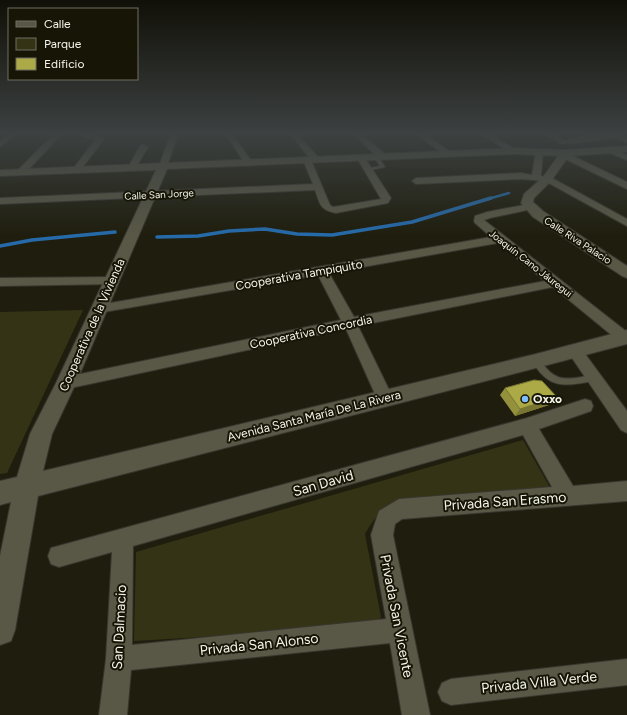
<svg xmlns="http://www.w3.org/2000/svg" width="627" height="715" font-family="Figtree,sans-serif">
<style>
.green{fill:#343315}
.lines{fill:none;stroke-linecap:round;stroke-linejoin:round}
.stream-far1{stroke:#266aa9;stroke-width:2.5}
.stream{stroke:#266aa9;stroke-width:3.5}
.service-casing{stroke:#38372f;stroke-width:2}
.minor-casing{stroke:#38372f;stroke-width:2}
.tertiary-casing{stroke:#38372f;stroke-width:2}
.service{fill:#595847;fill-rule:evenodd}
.minor{fill:#595847;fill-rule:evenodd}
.tertiary{fill:#595847;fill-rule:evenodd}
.wall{fill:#94913d}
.shaded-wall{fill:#787632}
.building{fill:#aca947;stroke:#787632}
.poi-dot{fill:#81bdfa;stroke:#161506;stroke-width:1.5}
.labels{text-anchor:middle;stroke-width:4;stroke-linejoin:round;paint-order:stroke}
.far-street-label{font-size:10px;fill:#f4f4e9;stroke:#161506}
.street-label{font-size:12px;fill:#f4f4e9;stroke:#161506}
.poi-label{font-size:12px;font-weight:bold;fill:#f4f4e9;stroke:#161506;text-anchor:start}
.near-street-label{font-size:14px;fill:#f4f4e9;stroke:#161506}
</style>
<rect width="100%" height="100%" fill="#1f1e0e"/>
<g class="green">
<path d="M83,310L7,473L0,474V312Z"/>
<path d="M523,440L552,491L392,503C380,512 372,521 365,534L381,617L372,627L134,641L136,552Z"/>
</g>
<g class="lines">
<path class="stream-far1" d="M488,199L509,193"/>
<g class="stream">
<path d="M157,237L198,236L229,231L265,229L297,234L332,235L412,222L491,198"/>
<path d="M0,246L32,240L115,232"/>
</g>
<g class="service-casing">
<g id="service">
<path d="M374,156H378L385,167L366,171V169L380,166L374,157Z"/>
<path d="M536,358L539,359C557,385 566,379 594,375L597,376L598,378L597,380L594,381C565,386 549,390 532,361L533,359Z"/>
</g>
</g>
<g class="minor-casing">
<g id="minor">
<path d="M8,134H16L0,147V141Z"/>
<path d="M54,134H62L24,174H18L17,172L18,170Z"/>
<path d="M78,134H91L104,139L79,172L76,173L72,170L95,140Z"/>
<path d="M226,134H232L252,162L251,164H245Z"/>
<path d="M290,134H297L319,158L320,160L319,162H313Z"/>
<path d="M353,134H361L386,155V159H380Z"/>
<path d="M416,134H425L453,154L452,156H446Z"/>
<path d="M481,134H490L518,151L517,153H511Z"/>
<path d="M545,134H555L568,142L564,144H561Z"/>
<path d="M609,134H619L627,138V143Z"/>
<path d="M170,136H176L177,138L167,166L166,168H160L159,166Z"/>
<path d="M141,145H144L148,147L135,169H129L128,167Z"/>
<path d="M607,148H613L627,155V160L607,152Z"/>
<path d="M536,150H539L543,152L541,176L550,177L627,219V226L545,181L521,179L416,184L412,181L416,178L521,173L532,175Z"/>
<path d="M561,153H567L627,182V189L561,157Z"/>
<path d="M358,156H361L365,158L391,198L388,203L336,213C320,210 320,204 315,190L0,204V198L313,184L303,160L307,158L311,160L330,205L333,207L381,199L357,158Z"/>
<path d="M529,204L532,205L534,207L532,209L490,218L484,220L627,332V343L620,342L553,287L358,326L393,398L391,403L385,405L379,403L346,329L66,389L60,387L58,383L60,379L66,377L341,320L318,275L98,313L93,312L91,309L93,306L491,237L475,223L474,221L475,216L487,212ZM498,243L545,281L354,317L329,273Z"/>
<path d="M112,277L116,278L118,281L116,284L0,286V278Z"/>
<path d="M575,346L580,347L627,411V433L621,430L570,355L568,351L570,347Z"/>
<path d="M585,399L591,401L593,406L591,411L539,429L573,486L627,481V501L402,519L395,524L393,535L430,715H402L390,643L131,670L127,715H99L106,659L112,552L59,567L51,564L48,556L51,548L527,418ZM523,435L552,487L399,499L379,511L371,535L386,619L132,645L133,546Z"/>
<path d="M627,659V685L451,705L442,701L438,692L442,683L451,679Z"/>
</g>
</g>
<g class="tertiary-casing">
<g id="tertiary">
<path d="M597,134H624L620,137L570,144L565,141L570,138Z"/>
<path d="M627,146V152L569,156L551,181L534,198L533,202L543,211L627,266V278L622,276L533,217L521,203L524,194L543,177L558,156L514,154L167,169L76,383L52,434L43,471L536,354L627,330V344L536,368L38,496L15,630L11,641L0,645V556L11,502L0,505V481L17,477L30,434L56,383L156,170L0,176V170L514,148L564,150Z"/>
</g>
</g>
<use href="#service" class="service"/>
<use href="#minor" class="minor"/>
<use href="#tertiary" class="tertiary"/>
</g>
<path class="wall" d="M505,388L552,404L515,416L500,395Z"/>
<path class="shaded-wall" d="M557,397L552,404L515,416L520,409Z"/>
<path class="building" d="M534,380L542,381L557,397L520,409L505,388Z"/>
<linearGradient id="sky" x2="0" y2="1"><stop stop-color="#111008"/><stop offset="0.57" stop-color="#3c4141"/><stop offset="1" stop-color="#3c4141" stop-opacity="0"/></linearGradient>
<rect width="627" height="235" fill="url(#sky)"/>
<circle class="poi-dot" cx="525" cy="399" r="4"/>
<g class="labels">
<g class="far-street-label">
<text transform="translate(159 194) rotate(-3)" y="4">Calle San Jorge</text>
<text transform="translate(578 240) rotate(33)" y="4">Calle Riva Palacio</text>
<text transform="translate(531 263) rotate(38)" y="4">Joaquín Cano Jáuregui</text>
</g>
<g class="street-label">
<text transform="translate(299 275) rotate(-10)" y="4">Cooperativa Tampiquito</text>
<text transform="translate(92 325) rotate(-66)" y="4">Cooperativa de la Vivienda</text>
<text transform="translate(311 332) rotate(-12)" y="4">Cooperativa Concordia</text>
<text transform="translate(314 416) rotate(-14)" y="4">Avenida Santa María De La Rivera</text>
</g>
<g class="poi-label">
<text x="533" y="403">Oxxo</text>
</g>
<g class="near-street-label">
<text transform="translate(323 483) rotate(-16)" y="5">San David</text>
<text transform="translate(505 501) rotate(-4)" y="5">Privada San Erasmo</text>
<text transform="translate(397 616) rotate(79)" y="5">Privada San Vicente</text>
<text transform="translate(119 627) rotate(-87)" y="5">San Dalmacio</text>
<text transform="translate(259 644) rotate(-6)" y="5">Privada San Alonso</text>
<text transform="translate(539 682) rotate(-6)" y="5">Privada Villa Verde</text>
</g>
</g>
<rect x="8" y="8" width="130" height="72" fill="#161506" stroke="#6f6e61"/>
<rect x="16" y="21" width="20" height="6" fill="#595847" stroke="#6f6e61"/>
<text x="44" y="28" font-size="12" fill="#f4f4e9">Calle</text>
<rect x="16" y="38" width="20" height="12" fill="#343315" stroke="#6f6e61"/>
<text x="44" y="48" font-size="12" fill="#f4f4e9">Parque</text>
<rect x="16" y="58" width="20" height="12" fill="#aca947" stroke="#6f6e61"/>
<text x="44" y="68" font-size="12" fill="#f4f4e9">Edificio</text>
</svg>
